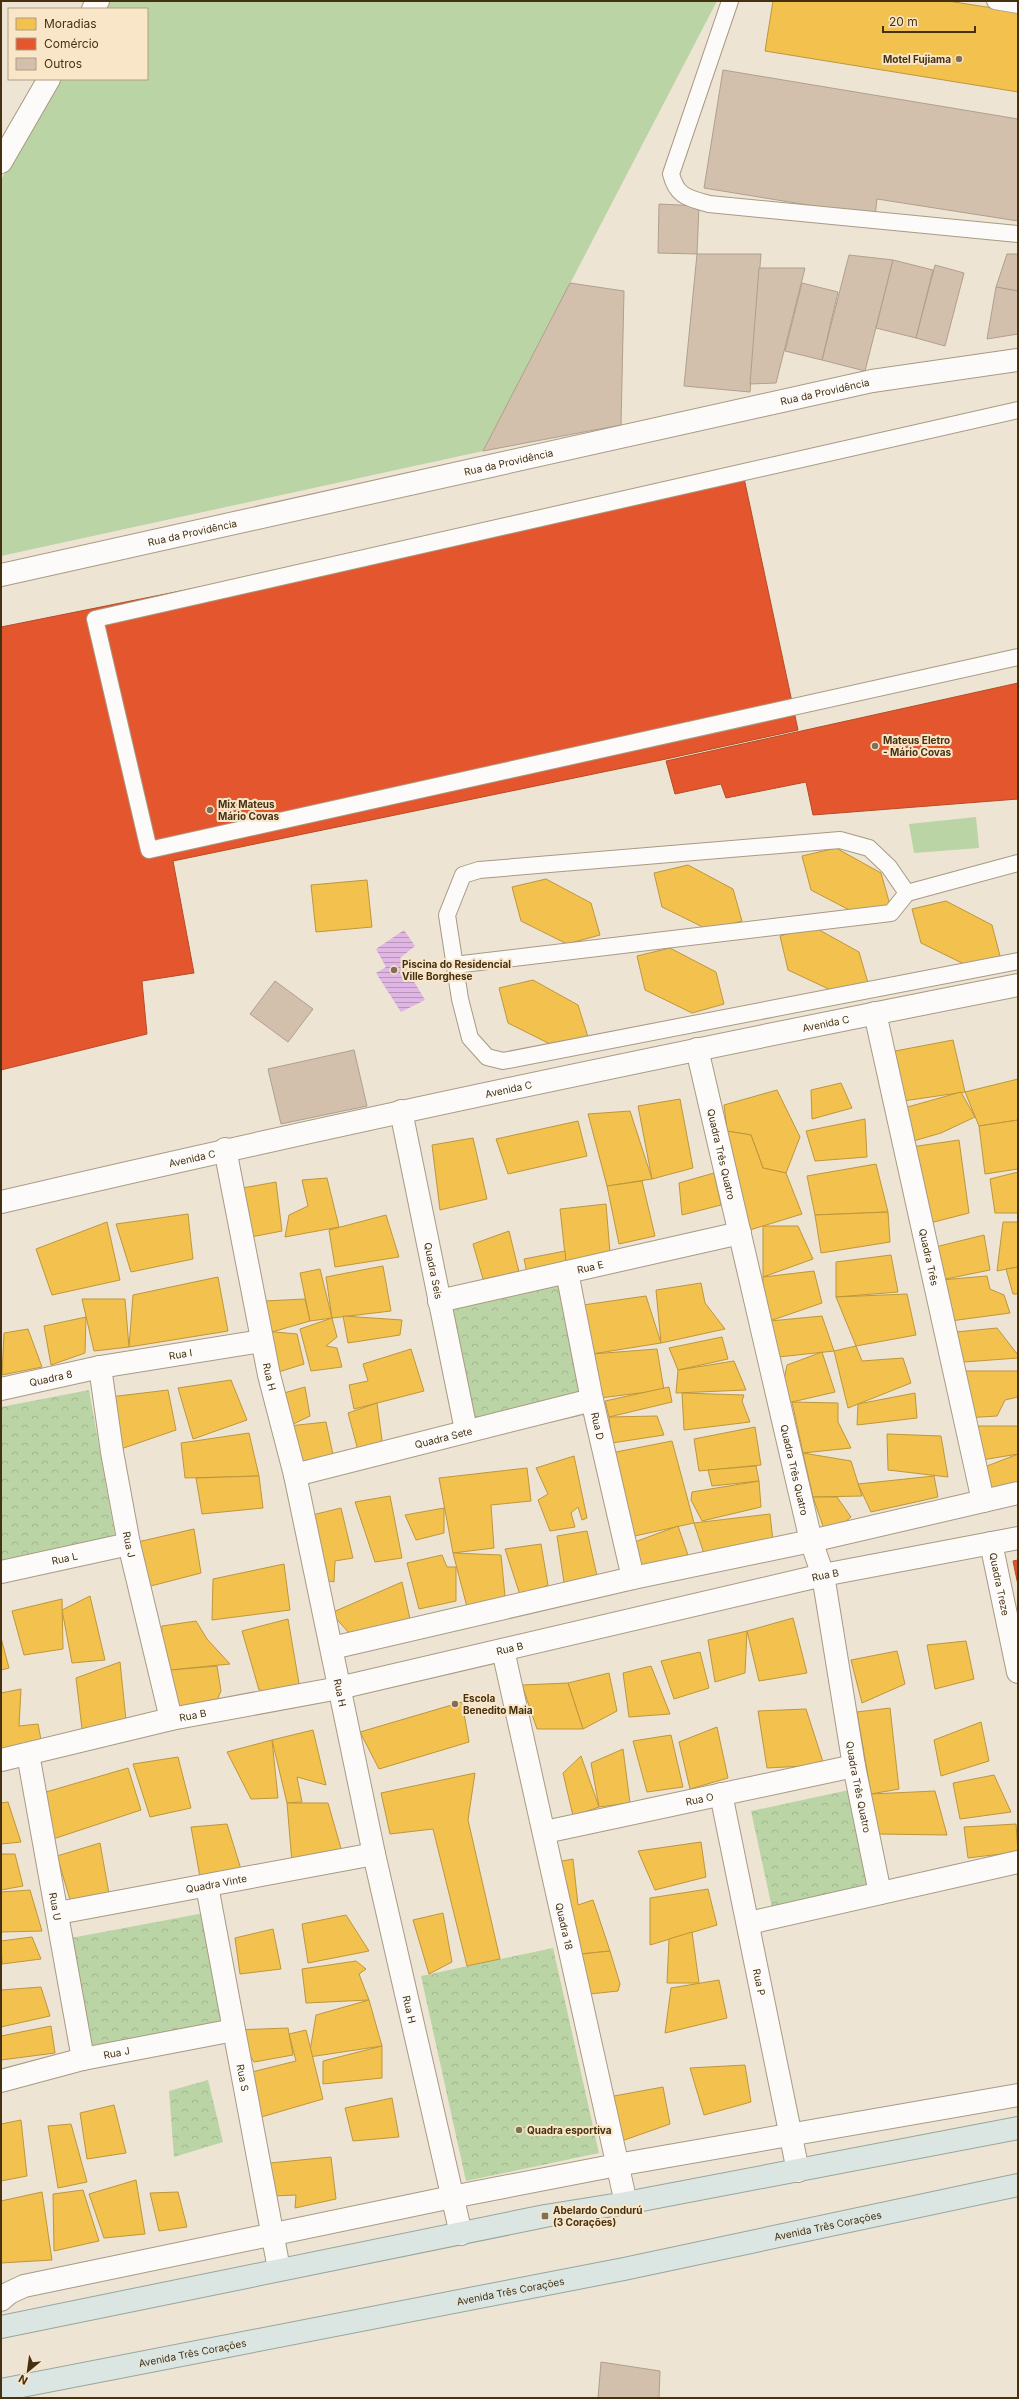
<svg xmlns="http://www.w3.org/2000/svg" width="1019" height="2399" font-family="Inter,sans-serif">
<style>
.grass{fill:#bbd4a5}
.park{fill:url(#park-crowns)}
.water{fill:url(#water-rules)}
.homes{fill:#f2c14e;stroke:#be963c}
.shops{fill:#e4572e;stroke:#b44c26}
.building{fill:#d2c0ad;stroke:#b09f8d}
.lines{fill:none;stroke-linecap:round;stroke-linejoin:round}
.lane-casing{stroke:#a89a83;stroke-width:18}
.street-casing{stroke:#a89a83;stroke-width:24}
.secondary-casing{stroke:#a89a83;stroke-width:24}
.primary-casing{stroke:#98a59d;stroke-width:24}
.lane{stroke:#fcfbf9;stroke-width:16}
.street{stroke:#fcfbf9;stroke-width:22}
.secondary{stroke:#fcfbf9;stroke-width:22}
.primary{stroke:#dbe5e2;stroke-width:22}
.poi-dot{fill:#807056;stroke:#f9e6c9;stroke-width:1.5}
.labels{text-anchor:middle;stroke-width:4;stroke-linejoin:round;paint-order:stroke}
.poi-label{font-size:10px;font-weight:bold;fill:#453112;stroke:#f9e6c9;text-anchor:start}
.street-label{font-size:10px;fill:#453112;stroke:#f9e6c9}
</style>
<defs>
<pattern id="park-crowns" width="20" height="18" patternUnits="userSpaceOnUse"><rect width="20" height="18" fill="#bbd4a5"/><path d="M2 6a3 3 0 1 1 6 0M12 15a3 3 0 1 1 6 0" fill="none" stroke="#a2b68d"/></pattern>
<pattern id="water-rules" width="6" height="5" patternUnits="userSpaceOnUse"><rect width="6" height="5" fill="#dfb6e4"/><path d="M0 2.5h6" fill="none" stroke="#b795b7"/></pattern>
</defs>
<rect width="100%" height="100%" fill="#eee4d4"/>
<g class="grass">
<path d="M97,1H717L483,451L1,556V180L55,79H147V9H92Z"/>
<path d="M976,817L979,848L914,853L909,824Z"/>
</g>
<g class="park">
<path d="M572,1277L603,1411L471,1440L440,1306Z"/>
<path d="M89,1390L115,1536L1,1561V1407Z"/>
<path d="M849,1790L870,1887L772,1908L751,1811Z"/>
<path d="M204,1913L229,2041L96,2066L71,1938Z"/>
<path d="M553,1948L599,2153L466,2181L421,1976Z"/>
<path d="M208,2080L223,2142L174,2157L169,2091Z"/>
</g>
<path class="water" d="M404,930L415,946L400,958L425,1000L401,1012L376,973L386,967L376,949Z"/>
<g class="homes">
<path d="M773,1H948L1018,12V92L765,51Z"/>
<path d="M836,848L881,873L890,905L857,914L811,890L802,856Z"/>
<path d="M688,865L733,889L742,921L709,930L662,907L654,873Z"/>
<path d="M546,879L591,903L600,935L567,944L521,921L512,887Z"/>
<path d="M367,880L372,927L316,932L311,885Z"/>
<path d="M946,901L992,925L1000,956L968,966L921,943L912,909Z"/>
<path d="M814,927L859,952L868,983L835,992L788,970L780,936Z"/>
<path d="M670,948L716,972L724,1004L692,1013L645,990L637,956Z"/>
<path d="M533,980L578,1005L588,1037L554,1046L508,1023L499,988Z"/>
<path d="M953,1040L965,1092L903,1101L890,1052Z"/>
<path d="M1018,1079V1120L979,1126L965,1092Z"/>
<path d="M841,1083L852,1108L812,1119L811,1090Z"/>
<path d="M777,1090L800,1137L786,1173L763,1168L751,1135L727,1131L724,1105Z"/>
<path d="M961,1092L975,1117L941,1133L910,1142L904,1108Z"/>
<path d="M680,1099L693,1168L652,1179L638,1106Z"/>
<path d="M630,1111L652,1179L607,1186L588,1114Z"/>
<path d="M865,1119L867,1157L815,1161L806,1131Z"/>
<path d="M1018,1120V1169L985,1174L979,1126Z"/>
<path d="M578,1121L587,1156L508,1174L496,1139Z"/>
<path d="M727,1131L751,1135L763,1168L786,1173L802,1214L740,1233Z"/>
<path d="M473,1138L487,1199L440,1210L432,1145Z"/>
<path d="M959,1140L969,1213L930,1223L911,1147Z"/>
<path d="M876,1164L888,1212L815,1215L807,1176Z"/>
<path d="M1018,1172V1213H995L990,1179Z"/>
<path d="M714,1173L721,1205L682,1215L679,1183Z"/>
<path d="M327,1178L339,1227L285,1237L289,1215L308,1206L302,1180Z"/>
<path d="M642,1181L655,1236L619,1244L607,1186Z"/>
<path d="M276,1182L282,1231L251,1237L237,1189Z"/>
<path d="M606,1204L610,1253L566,1264L560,1209Z"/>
<path d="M888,1212L890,1242L821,1253L815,1215Z"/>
<path d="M188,1214L193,1259L131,1272L116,1224Z"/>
<path d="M386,1215L399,1257L335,1267L329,1230Z"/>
<path d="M107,1222L120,1280L52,1295L36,1249Z"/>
<path d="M1003,1222H1018V1267L997,1271Z"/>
<path d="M763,1226H798L813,1259L763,1277Z"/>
<path d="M509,1231L519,1272L483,1279L473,1244Z"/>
<path d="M984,1235L990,1270L941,1280L927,1249Z"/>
<path d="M565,1251L566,1264L527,1273L524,1259Z"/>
<path d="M891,1255L898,1292L836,1297V1262Z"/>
<path d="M383,1266L391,1311L332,1318L326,1277Z"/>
<path d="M1018,1267V1294H1013L1006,1269Z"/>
<path d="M320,1269L332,1318L310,1321L300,1273Z"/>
<path d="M814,1271L822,1303L761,1324L763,1277Z"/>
<path d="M987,1276L990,1289L1004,1295L1010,1313L943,1322L941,1280Z"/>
<path d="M218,1277L228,1331L129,1347L133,1295Z"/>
<path d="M701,1283L705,1303L725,1329L661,1343L656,1290Z"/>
<path d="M907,1294L916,1335L856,1346L836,1297Z"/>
<path d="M646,1296L661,1343L592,1354L583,1305Z"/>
<path d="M82,1299H125L129,1347L94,1351Z"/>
<path d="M305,1299L310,1321L272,1332L265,1301Z"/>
<path d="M343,1316L402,1320L400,1335L348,1343Z"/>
<path d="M822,1316L834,1351L769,1358L770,1321Z"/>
<path d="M86,1317L85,1353L51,1365L44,1326Z"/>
<path d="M332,1318L337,1337L326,1346L337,1348L342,1367L311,1371L300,1329Z"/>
<path d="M997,1328L1018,1355V1358L964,1362L956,1332Z"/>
<path d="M28,1329L42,1367L2,1375L4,1333Z"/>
<path d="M264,1331L297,1334L304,1364L269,1375Z"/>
<path d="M722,1337L728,1359L678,1370L669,1348Z"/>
<path d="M856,1346L862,1361L903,1358L911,1383L848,1408L834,1351Z"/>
<path d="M411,1349L424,1391L354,1409L349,1385L368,1381L363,1364Z"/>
<path d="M657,1349L664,1390L600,1398L592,1354Z"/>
<path d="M822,1352L835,1392L779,1405L787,1365Z"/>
<path d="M734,1361L746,1390L676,1393L678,1370Z"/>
<path d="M965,1371H1018V1397L1005,1400L997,1416L964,1418Z"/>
<path d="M231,1380L247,1420L193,1439L178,1388Z"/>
<path d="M305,1387L310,1416L289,1426L284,1393Z"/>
<path d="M669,1387L672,1402L609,1417L605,1401Z"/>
<path d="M168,1390L176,1430L112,1452L110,1397Z"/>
<path d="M682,1393L744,1395L742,1401L750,1422L684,1430Z"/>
<path d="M915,1393L917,1418L857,1425L858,1404Z"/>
<path d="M792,1402L838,1403V1422L851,1448L803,1453Z"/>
<path d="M377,1403L382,1440L360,1458L348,1413Z"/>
<path d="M657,1416L664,1435L612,1443L609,1417Z"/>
<path d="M326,1422L335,1464L299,1465L289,1426Z"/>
<path d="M975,1426H1018V1454L982,1460Z"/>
<path d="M755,1427L761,1465L699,1471L694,1439Z"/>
<path d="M249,1433L259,1476L185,1478L181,1443Z"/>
<path d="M887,1434L941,1436L948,1477L888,1470Z"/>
<path d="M672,1441L694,1523L630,1537L611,1453Z"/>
<path d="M803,1453L851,1461L862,1496L813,1497Z"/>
<path d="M1018,1454V1486L980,1490L987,1466Z"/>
<path d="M574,1456L587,1518L582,1520L578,1507L571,1513L575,1527L550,1531L538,1500L548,1494L536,1468Z"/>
<path d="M756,1466L759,1481L712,1486L708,1470Z"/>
<path d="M527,1468L531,1501L491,1505L494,1548L453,1553L439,1478Z"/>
<path d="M259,1476L263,1508L202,1514L196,1478Z"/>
<path d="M934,1476L938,1497L871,1512L858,1484Z"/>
<path d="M759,1481L761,1507L702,1521L691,1500L692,1492Z"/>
<path d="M390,1496L402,1558L375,1562L355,1502Z"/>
<path d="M813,1497H837L851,1517L827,1538Z"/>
<path d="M341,1508L353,1558L335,1561L334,1582L324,1580L304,1517Z"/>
<path d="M444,1508V1533L416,1540L405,1515Z"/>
<path d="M770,1514L773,1541L705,1557L694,1523Z"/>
<path d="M678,1526L690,1561L636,1570L632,1543Z"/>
<path d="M194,1529L201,1573L147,1587L129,1544Z"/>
<path d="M587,1531L597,1576L565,1589L557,1536Z"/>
<path d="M541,1544L548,1585L521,1598L505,1549Z"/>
<path d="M453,1553L501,1555L505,1596L467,1607Z"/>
<path d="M442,1555L447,1567H456V1601L419,1609L407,1563Z"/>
<path d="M284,1564L290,1610L212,1620L213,1579Z"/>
<path d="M402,1582L410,1619L350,1634L331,1613Z"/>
<path d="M90,1596L105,1660L72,1663L62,1610Z"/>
<path d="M62,1599L63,1649L24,1655L12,1611Z"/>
<path d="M793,1618L807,1673L759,1681L747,1631Z"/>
<path d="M288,1619L301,1695L259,1690L242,1631Z"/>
<path d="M196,1621L207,1639L230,1664L160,1671L162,1626Z"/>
<path d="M747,1631L745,1673L715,1682L708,1640Z"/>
<path d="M1,1638L9,1668L1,1670Z"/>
<path d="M966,1641L974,1679L935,1689L927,1645Z"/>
<path d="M897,1651L905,1684L862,1703L851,1660Z"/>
<path d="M700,1652L709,1688L674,1699L661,1661Z"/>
<path d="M120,1662L127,1730L82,1729L76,1678Z"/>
<path d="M217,1666L221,1691L212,1711L169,1709L160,1671Z"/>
<path d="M651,1666L670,1714L629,1717L623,1673Z"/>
<path d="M609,1673L617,1711L583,1729L568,1683Z"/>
<path d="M568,1683L583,1729H537L522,1685Z"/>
<path d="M21,1689L19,1726L38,1724L43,1750H1V1693Z"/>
<path d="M462,1702L469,1742L379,1769L360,1732Z"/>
<path d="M890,1708L899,1789L871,1794L857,1712Z"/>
<path d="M806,1709L824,1765L767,1768L758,1711Z"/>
<path d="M981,1722L989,1761L941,1776L934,1740Z"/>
<path d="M717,1727L728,1778L690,1789L679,1742Z"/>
<path d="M313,1730L326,1785L297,1777L302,1802L287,1803L272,1740Z"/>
<path d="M671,1735L683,1787L647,1792L633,1741Z"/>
<path d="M272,1740L278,1798L251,1799L227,1752Z"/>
<path d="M623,1749L630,1803L599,1807L591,1763Z"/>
<path d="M581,1756L599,1807L573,1816L563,1773Z"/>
<path d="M178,1757L191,1808L150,1817L133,1764Z"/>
<path d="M128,1768L141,1810L50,1840L46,1792Z"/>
<path d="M475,1773L468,1820L500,1959L467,1966L433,1829L390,1834L381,1793Z"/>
<path d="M994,1775L1011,1812L960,1819L953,1783Z"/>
<path d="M935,1791L947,1835L878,1834L871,1794Z"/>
<path d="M8,1802L21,1842L1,1844V1803Z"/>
<path d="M287,1803H328L342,1852L292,1863Z"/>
<path d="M227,1824L244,1879L200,1877L191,1827Z"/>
<path d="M1016,1824L1018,1852L968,1858L964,1827Z"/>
<path d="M701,1842L706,1877L655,1890L638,1851Z"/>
<path d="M100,1843L109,1894L71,1903L57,1856Z"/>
<path d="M1,1854H15L23,1886L1,1890Z"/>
<path d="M573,1859L578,1905L593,1900L610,1951L581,1954L557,1862Z"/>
<path d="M708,1889L717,1925L650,1945V1898Z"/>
<path d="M30,1890L42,1931L1,1932V1892Z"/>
<path d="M443,1913L452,1962L429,1974L413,1920Z"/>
<path d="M346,1915L369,1951L308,1963L302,1924Z"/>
<path d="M273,1929L281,1969L240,1974L235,1938Z"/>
<path d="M692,1932L699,1983H667L669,1939Z"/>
<path d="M32,1937L41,1959L2,1964L1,1941Z"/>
<path d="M610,1951L620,1984L618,1991L590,1994L581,1954Z"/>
<path d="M356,1961L366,1969L359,1974L369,2000L306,2003L302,1969Z"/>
<path d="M719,1980L727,2018L665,2033L671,1988Z"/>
<path d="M41,1987L50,2016L1,2027V1990Z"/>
<path d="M369,2000L382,2046L309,2057L316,2015Z"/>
<path d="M51,2026L55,2053L1,2060V2036Z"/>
<path d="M288,2028L293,2055L254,2062L234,2030Z"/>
<path d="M306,2030L323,2099L251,2120L252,2072L296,2061L289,2034Z"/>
<path d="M382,2046V2078L323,2084V2061Z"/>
<path d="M745,2065L751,2102L704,2115L690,2068Z"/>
<path d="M663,2087L670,2124L613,2144L603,2098Z"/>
<path d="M392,2098L399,2137L353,2141L345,2108Z"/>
<path d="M114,2105L126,2153L87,2159L80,2113Z"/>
<path d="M21,2120L27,2176L1,2181V2124Z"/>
<path d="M71,2124L87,2182L58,2188L48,2126Z"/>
<path d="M331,2157L336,2199L295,2208L296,2195L273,2196L260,2164Z"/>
<path d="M136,2180L145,2234L104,2238L89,2194Z"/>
<path d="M83,2190L99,2241L54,2251L53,2194Z"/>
<path d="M42,2192L52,2260L1,2263V2201Z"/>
<path d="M178,2192L187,2227L159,2231L150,2193Z"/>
</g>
<g class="shops">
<path d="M744,478L798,730L666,759L173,861L194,973L142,981L147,1034L1,1070V627Z"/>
<path d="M1018,683V799L813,815L806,782L726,798L721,784L675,794L666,761Z"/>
<path d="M1018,1560V1585L1013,1561Z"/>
</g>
<g class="building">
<path d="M723,70L1018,119V221L877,199L875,216L704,188Z"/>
<path d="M659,204L699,206L697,254L658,253Z"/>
<path d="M697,254H761L750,392L684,386Z"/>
<path d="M1007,254H1018V291L996,287Z"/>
<path d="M849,255L893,260L865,371L822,360Z"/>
<path d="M893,260L933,270L916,338L876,328Z"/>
<path d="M935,265L964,273L945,346L916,338Z"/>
<path d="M759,268H805L776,383L750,384Z"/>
<path d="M570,283L624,291L621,425L483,451Z"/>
<path d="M802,283L838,292L822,360L785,351Z"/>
<path d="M996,287L1018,291V334L987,339Z"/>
<path d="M275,981L313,1009L288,1042L250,1014Z"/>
<path d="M354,1050L367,1106L281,1124L268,1069Z"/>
<path d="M601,2362L660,2371L659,2398H598Z"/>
</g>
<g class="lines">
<g class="lane-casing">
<g id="lane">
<path d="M730,1L671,174C677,197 688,198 709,204L1018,234"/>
<path d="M995,1L1018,5"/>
<path d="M1018,410L95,619L149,850L1018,657"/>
<path d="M907,893L889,867L869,848L840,840L479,870L463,875L447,915L460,999L470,1038L487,1057L503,1061L1018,961"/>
<path d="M454,965L891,913L907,893L1018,863"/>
</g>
</g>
<g class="street-casing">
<g id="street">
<path d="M93,9L98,1"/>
<path d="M1,162L49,79"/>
<path id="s1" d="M875,1013L983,1501"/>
<path id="s2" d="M697,1049L811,1541L823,1575L854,1766L880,1893"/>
<path id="s3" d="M401,1111L466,1430"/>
<path id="s4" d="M225,1149L269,1375L295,1475L374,1854L461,2234"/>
<path id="s5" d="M1,1202C339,1123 678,1052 1018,985"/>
<path id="s6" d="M567,1272L592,1400L633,1578"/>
<path id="s7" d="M439,1301L740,1233"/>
<path id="s8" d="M100,1367L112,1452L129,1544L171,1719"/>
<path id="s9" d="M1,1389L100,1367L261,1341"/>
<path id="s10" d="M295,1475L592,1400"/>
<path id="s11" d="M991,1543L1018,1672"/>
<path id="s12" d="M1,1572L129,1544"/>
<path d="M332,1648L633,1578L811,1541L1018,1493"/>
<path id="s13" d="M503,1650L626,2203"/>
<path id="s14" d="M28,1754L83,2059"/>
<path id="s15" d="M1,1760L171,1719L339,1688L823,1575L1018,1538"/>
<path id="s16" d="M721,1794L798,2171"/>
<path id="s17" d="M545,1832L854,1766"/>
<path id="s18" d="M207,1886L279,2269"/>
<path id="s19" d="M58,1913L374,1854"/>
<path d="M749,1923L1018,1862"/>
<path id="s20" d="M1,2081L83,2059L234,2030"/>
<path d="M1,2300L9,2293L24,2286L452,2197L617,2165L1018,2095"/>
</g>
</g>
<g class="secondary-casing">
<g id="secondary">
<path id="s21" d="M1,575L872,381L1018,360"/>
</g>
</g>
<g class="primary-casing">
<g id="primary">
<path d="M1,2327L545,2216L626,2203L1018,2128"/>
<path id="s22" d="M1,2390L624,2269L1018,2185"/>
</g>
</g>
<use href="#lane" class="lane"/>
<use href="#street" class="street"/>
<use href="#secondary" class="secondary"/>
<use href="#primary" class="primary"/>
</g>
<g class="poi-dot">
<circle cx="959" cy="59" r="4"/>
<circle cx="875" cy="746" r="4"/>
<circle cx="210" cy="810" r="4"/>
<circle cx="394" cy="970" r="4"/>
<circle cx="455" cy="1704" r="4"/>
<circle cx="519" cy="2130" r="4"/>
<rect x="541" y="2212" width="8" height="8" rx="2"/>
</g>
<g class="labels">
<g class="poi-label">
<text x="951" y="63" text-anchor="end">Motel Fujiama</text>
<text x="883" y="744">Mateus Eletro<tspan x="883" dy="12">- Mário Covas</tspan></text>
<text x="218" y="808">Mix Mateus<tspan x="218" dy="12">Mário Covas</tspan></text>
<text x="402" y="968">Piscina do Residencial<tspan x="402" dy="12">Ville Borghese</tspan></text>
<text x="463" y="1702">Escola<tspan x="463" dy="12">Benedito Maia</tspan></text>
<text x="527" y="2134">Quadra esportiva</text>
<text x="553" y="2214">Abelardo Condurú<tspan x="553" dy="12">(3 Corações)</tspan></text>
</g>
<g class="street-label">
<text dy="4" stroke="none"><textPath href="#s21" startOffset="844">Rua da Providência</textPath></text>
<text dy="4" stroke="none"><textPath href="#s21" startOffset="520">Rua da Providência</textPath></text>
<text dy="4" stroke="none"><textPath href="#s21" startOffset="196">Rua da Providência</textPath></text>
<text dy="4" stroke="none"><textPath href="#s5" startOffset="844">Avenida C</textPath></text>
<text dy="4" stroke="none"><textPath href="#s5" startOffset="520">Avenida C</textPath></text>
<text dy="4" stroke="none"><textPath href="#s2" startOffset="108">Quadra Três Quatro</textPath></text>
<text dy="4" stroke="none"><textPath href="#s5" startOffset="196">Avenida C</textPath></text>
<text dy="4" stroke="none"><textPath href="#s1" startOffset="250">Quadra Três</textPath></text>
<text dy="4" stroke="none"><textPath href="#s7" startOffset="155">Rua E</textPath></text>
<text dy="4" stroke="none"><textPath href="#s3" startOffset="163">Quadra Seis</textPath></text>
<text dy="4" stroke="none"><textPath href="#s9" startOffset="183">Rua I</textPath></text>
<text dy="4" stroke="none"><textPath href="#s4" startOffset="232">Rua H</textPath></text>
<text dy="4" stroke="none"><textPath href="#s9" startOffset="51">Quadra 8</textPath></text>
<text dy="4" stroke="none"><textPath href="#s6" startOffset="157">Rua D</textPath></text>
<text dy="4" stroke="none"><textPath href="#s10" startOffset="153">Quadra Sete</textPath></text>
<text dy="4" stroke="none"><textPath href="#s2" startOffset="432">Quadra Três Quatro</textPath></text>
<text dy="4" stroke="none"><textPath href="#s8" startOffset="180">Rua J</textPath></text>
<text dy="4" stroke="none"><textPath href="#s12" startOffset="65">Rua L</textPath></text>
<text dy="4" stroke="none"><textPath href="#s15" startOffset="845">Rua B</textPath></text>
<text dy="4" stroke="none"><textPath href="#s11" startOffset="42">Quadra Treze</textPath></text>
<text dy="4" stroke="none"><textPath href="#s15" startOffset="521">Rua B</textPath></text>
<text dy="4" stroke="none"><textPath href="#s4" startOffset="556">Rua H</textPath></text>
<text dy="4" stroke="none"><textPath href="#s15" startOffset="197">Rua B</textPath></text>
<text dy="4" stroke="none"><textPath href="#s2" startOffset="756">Quadra Três Quatro</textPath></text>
<text dy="4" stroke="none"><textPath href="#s17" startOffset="158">Rua O</textPath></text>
<text dy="4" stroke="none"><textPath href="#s19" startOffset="161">Quadra Vinte</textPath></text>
<text dy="4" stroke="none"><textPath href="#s14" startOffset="155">Rua U</textPath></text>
<text dy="4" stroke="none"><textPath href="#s13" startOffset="283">Quadra 18</textPath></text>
<text dy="4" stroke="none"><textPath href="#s16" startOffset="192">Rua P</textPath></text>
<text dy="4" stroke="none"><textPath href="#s4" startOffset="880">Rua H</textPath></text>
<text dy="4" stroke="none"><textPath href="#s20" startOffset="119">Rua J</textPath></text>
<text dy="4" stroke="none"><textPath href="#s18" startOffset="195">Rua S</textPath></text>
<text dy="4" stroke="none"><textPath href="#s22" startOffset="843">Avenida Três Corações</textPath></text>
<text dy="4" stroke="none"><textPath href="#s22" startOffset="519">Avenida Três Corações</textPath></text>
<text dy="4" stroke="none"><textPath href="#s22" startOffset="195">Avenida Três Corações</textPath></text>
</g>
</g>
<rect width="1019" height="2399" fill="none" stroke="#453112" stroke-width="4"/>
<rect x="8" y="8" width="140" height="72" fill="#f9e6c9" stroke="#b19e80"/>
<rect x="16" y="18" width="20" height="12" fill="#f2c14e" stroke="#b19e80"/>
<text x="44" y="28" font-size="12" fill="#453112">Moradias</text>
<rect x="16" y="38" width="20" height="12" fill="#e4572e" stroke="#b19e80"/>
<text x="44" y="48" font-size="12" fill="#453112">Comércio</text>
<rect x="16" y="58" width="20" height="12" fill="#d2c0ad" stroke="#b19e80"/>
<text x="44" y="68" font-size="12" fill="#453112">Outros</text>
<g transform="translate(28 2371) rotate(209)" stroke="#f9e6c9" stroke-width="3" paint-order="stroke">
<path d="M0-3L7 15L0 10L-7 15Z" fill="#453112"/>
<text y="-6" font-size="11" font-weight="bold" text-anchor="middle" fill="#453112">N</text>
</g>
<path d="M883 26v6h92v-6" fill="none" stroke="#453112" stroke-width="2"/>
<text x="889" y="26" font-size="12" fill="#453112" stroke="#f9e6c9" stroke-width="3" paint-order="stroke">20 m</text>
</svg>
